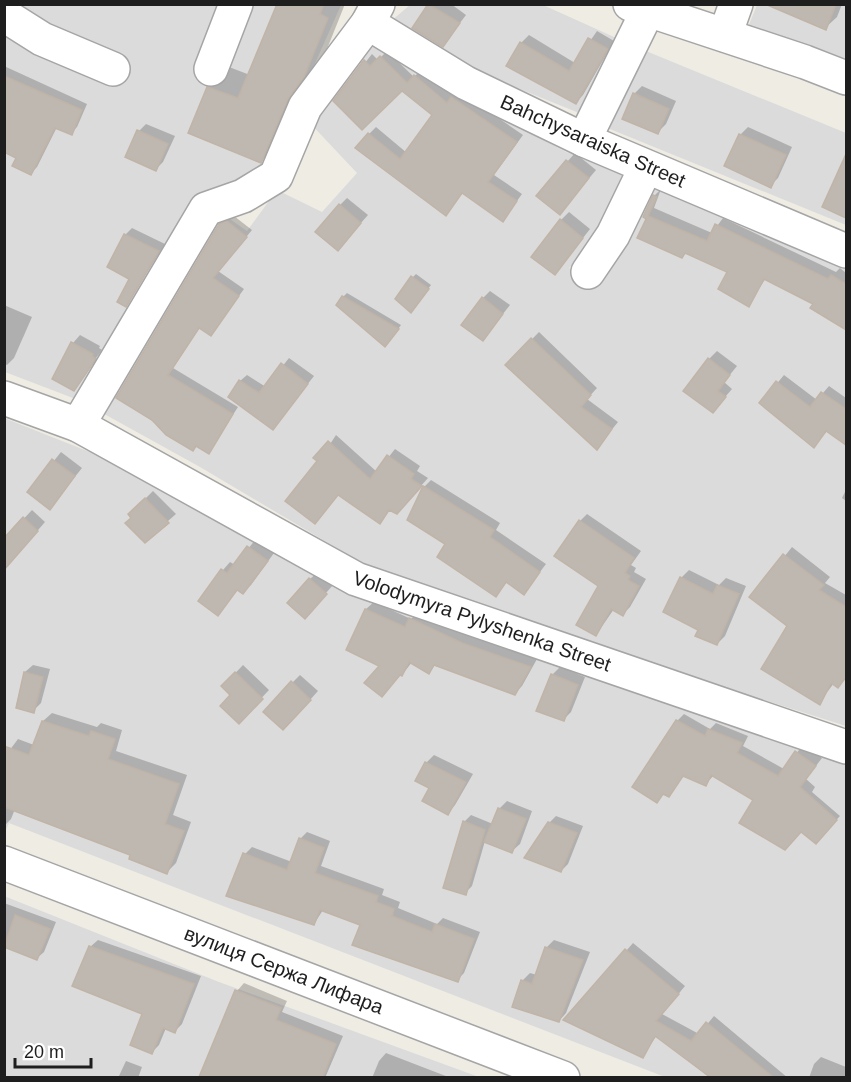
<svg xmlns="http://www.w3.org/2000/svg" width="851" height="1082" font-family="Helvetica,sans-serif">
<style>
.residential{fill:#dcdbdb}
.shadow{fill:#0003}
.building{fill:#bfb8b1;stroke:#c0b4a7;stroke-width:1.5}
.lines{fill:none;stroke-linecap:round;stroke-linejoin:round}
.minor-casing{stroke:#a5a5a5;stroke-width:36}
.minor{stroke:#fff;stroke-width:33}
.labels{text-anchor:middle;stroke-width:4.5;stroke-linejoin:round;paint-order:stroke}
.street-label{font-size:20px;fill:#1e1e1e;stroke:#fff}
</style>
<rect width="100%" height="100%" fill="#efece4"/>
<g class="residential">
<path d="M4,5H341L268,169L199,194L86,403L5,372Z"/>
<path d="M410,5H543L623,41L584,115L473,70L391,21Z"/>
<path d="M757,5H846V65L746,32Z"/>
<path d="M372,40L462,97L566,152L627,175L601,243L569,268L592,288L647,185L846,269V726L572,639L367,566L200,467L97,410L217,210L247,231L277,190L322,212L357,173L308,121Z"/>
<path d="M641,49L846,133V225L605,127Z"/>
<path d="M4,418L120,464L346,592L846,765V1077H665L9,823L5,832Z"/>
<path d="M4,896L219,982L479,1077H5Z"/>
</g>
<g class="shadow">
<path d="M278,4H345L325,54L282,140L261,161L209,88L229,67L250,75Z"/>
<path d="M429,4H451L466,15L443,45L414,27Z"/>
<path d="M783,4H842L837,17L825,28Z"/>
<path d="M597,31L614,41L583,95L576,102L521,43L529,35L575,63Z"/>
<path d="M387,51L414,77L422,69L454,96L459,91L523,135L494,175L522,194L503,220L463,192L446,214L369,134L376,127L407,153L434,115L402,89L335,101L372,54L378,60Z"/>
<path d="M4,66L87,104L77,127L71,133L57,127L37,167L31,173L18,157L4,109Z"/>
<path d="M642,86L676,101L666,124L658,132L634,94Z"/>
<path d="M146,124L175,136L163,162L156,169L139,131Z"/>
<path d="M748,127L792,147L778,178L770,186L740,135Z"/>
<path d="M575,153L596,170L560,213L538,195Z"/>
<path d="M846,164V217L824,206L841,170Z"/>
<path d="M661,189L654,208L712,233L723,218L836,272L840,268L846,273V328L812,307L815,303L766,278L748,305L729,271L645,216L654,196Z"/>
<path d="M347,198L368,215L345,241L340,205Z"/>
<path d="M569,212L590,229L562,265L561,220Z"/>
<path d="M234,216L252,230L218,271L244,289L211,334L200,327L173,368L238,407L209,452L197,445L193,449L118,397L220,225Z"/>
<path d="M132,228L165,244L126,305L131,278L125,235Z"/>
<path d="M416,274L431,285L414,307L413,277Z"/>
<path d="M490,291L510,305L483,339V298Z"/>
<path d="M347,293L401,325L389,342L343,297Z"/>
<path d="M4,305L32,317L14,358L7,365L4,364Z"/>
<path d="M539,332L597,388L587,399L618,422L597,448L507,365Z"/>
<path d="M80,335L100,346L99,348L102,350L73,389V343Z"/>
<path d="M717,351L737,366L724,382L732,389L713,411L709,359Z"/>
<path d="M289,358L314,376L273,428L240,381L247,375L266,387Z"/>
<path d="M784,375L817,400L829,386L846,398V434L841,440L828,430L814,446L761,403Z"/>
<path d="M336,435L377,472L395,449L420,466L417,471L428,478L404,505L391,509L379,522L319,461Z"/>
<path d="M61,452L82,468L50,508L29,492Z"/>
<path d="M431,480L500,523L496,530L546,564L524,593L508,581L496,595L447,544L424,487Z"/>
<path d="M846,490V501L842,498Z"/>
<path d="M153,491L176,514L145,541L130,514Z"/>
<path d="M32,510L45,522L20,551L4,540Z"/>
<path d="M587,514L641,551L631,565L636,568L634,572L646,579L630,607L623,614L614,609L596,635L600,586L580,521Z"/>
<path d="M256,539L274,553L251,585L243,592L238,589L218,614L200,601L223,570L230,562L235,565Z"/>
<path d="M792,547L830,577L825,583L846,595V678L838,686L834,683L819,703L789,626L752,597Z"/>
<path d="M689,570L719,585L726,578L746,586L725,636L717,644L700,629L681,578Z"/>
<path d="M318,572L333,585L312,609L310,579Z"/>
<path d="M374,602L411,619L418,612L470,636L537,659L522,686L515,693L436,664L429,672L412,662L402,675L348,649L366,609Z"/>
<path d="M33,665L50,669L41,703L33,711L16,706L25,672Z"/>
<path d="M243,665L269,690L239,722L232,695L223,686Z"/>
<path d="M560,667L585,677L571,712L563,720L552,675Z"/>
<path d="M300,675L318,691L291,721L292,683Z"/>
<path d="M52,713L97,727L101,723L122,730L116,751L187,775L173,815L191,822L176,863L167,872L132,854L15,809L11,819L4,826V749L9,751L18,739L34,745L43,721Z"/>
<path d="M684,714L710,729L716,723L748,736L743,746L784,769L803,745L822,758L806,779L815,787L812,792L840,816L822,835L802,830L714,775L706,784L684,775L669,795L677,721Z"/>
<path d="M434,755L473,774L455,805L448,813L431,788L426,763Z"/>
<path d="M507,801L532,811L520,844L512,851L485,841L472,886L465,893L464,822L471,815L493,824L499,809Z"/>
<path d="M556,816L583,826L568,864L561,871L549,823Z"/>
<path d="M307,832L330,841L321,866L384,889L382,895L400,902L398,908L437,924L443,918L480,932L464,973L457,980L362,924L323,910L314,924L245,854L252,847L292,862L300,839Z"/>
<path d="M4,903L56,922L44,952L37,958L4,945Z"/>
<path d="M98,940L201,976L182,1024L175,1031L166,1028L159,1045L152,1052L144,1013L90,947Z"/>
<path d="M554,940L590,952L566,1013L559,1021L522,981L530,973L537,975L546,948Z"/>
<path d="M633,943L685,986L662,1014L699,1034L714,1016L788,1078H710L657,1035L643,1056L566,1020Z"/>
<path d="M244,983L287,1001L282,1012L343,1036L325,1078H210L202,1074L237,991Z"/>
<path d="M386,1053L451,1078H372L379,1061Z"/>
<path d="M821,1057L846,1067V1078H809L814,1064Z"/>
<path d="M126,1061L142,1067L138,1078H118Z"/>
</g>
<g class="building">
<path d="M277,4H324L320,14L328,18L304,77L288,99L261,163L188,133L207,87L238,98Z"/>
<path d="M428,4L460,23L443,47L412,28Z"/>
<path d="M765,4H836L826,30Z"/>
<path d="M588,38L608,49L576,104L506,66L520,42L569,71Z"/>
<path d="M380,56L407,83L414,75L447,103L451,97L517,142L488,182L517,201L503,222L462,193L446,216L355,148L368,133L400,159L432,115L402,91L362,130L333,101L364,60L370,66Z"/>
<path d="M4,76L82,110L72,135L55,128L31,175L12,166L16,158L4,152Z"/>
<path d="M633,93L669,109L658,134L622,119Z"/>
<path d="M137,130L168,144L156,171L125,157Z"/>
<path d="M739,134L786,155L771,188L724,166Z"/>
<path d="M846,154V218L822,207Z"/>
<path d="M566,160L589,178L560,215L536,196Z"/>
<path d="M653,195L657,197L648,216L707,241L715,224L828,279L831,275L846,284V330L810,308L813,304L764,279L749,307L718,289L727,272L685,253L682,258L637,238L646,219L643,217Z"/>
<path d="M339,204L361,223L338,251L315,232Z"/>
<path d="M560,219L583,238L555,275L531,257Z"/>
<path d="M227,221L247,237L213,278L239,296L211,336L199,328L168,375L233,414L209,454L196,446L193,451L166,435L152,420L116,398L219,224Z"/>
<path d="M124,234L159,251L126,307L117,302L129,279L107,267Z"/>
<path d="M411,276L429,289L411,313L395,299Z"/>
<path d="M342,296L399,329L385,347L336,305Z"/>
<path d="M482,297L503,314L483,341L461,325Z"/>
<path d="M531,338L591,395L581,407L612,429L597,450L505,365Z"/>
<path d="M71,342L93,354L92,356L96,359L74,391L52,379Z"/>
<path d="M708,358L730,375L718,391L726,397L713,413L683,391Z"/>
<path d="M281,363L308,384L273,430L228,397L239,380L259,393Z"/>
<path d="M776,381L810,407L821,392L846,409V445L826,431L814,448L759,403Z"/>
<path d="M328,441L370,479L387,455L414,474L411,479L422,486L397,514L389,510L380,524L338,495L315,524L285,501L317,461L313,458Z"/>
<path d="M52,459L75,476L50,510L27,492Z"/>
<path d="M423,486L494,530L490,537L540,572L524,595L506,582L496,597L437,557L445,544L407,520Z"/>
<path d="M145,498L169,523L145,543L125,523L131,518L128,514Z"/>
<path d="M23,517L38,531L4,570V538Z"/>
<path d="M579,520L634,558L625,573L630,576L628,580L639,586L623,616L611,609L596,636L576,625L598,586L554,556Z"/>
<path d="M247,546L268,561L243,594L237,590L218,616L198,601L221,569L227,573Z"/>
<path d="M783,554L824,585L819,590L846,607V677L838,688L831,683L820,705L761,669L787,626L749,597Z"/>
<path d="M680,577L713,594L717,585L739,594L717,645L695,636L698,630L663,612Z"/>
<path d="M309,578L327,594L305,619L287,603Z"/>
<path d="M365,609L405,627L409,618L462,643L531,667L515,695L434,665L429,674L409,662L402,676L400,675L382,697L364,683L379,666L346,650Z"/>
<path d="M24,672L43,677L34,713L16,708Z"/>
<path d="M235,672L263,699L239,724L220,706L230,695L221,686Z"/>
<path d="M551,674L578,685L564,721L536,711Z"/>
<path d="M291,681L311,700L283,730L263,712Z"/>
<path d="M676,720L705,736L708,729L742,743L737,753L778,776L795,751L816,766L800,787L837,820L816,844L801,832L785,850L739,823L753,800L711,775L706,786L683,776L669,797L663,794L657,803L632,787Z"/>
<path d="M42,721L89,736L91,731L115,739L108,759L179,784L165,824L184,831L167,874L129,859L130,855L4,807V746L29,755Z"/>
<path d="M425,762L466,782L448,815L422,801L429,788L415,781Z"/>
<path d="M498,808L526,819L512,853L484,842Z"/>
<path d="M463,821L485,830L466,895L443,888Z"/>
<path d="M548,822L577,833L561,872L524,858Z"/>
<path d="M299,838L324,848L315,873L378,896L376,902L394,909L392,916L432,932L435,924L474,939L458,982L352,945L360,925L320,910L314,925L226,896L243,853L287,870Z"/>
<path d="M15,915L50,929L37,960L4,947Z"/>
<path d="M89,946L194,984L175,1033L163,1028L152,1054L130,1045L142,1014L72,986Z"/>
<path d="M545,947L583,960L559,1022L512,1007L521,980L532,984Z"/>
<path d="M625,949L679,994L656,1021L691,1041L706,1022L773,1077H710L655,1036L643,1058L563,1020Z"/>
<path d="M235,990L281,1008L276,1020L336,1044L323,1077H199Z"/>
</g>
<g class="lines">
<g class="minor-casing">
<g id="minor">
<path d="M378,4L368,23L466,83L584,140L846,251"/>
<path d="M630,4L805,62L846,78"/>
<path d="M4,15L42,39L113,69"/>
<path d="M725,35L736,4"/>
<path d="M211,69L236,4"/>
<path d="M584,140L647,12"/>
<path d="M588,272L613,235L646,167"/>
<path d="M4,398L78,425L356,579L846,747"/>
<path d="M78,425L206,209L243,196L276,176L305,107L368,23"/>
<path d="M4,863L563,1078"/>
</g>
</g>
<use href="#minor" class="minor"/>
</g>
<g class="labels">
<g class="street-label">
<text transform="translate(593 141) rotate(24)" y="7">Bahchysaraiska Street</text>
<text transform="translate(482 621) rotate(19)" y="7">Volodymyra Pylyshenka Street</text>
<text transform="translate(284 970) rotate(21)" y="7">вулиця Сержа Лифара</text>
</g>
</g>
<rect width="851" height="1082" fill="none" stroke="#1e1e1e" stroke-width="12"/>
<path d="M15 1058v9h76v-9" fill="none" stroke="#1e1e1e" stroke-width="3"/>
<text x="24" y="1058" font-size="18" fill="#1e1e1e" stroke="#ffffff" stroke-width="4.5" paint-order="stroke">20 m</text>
</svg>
